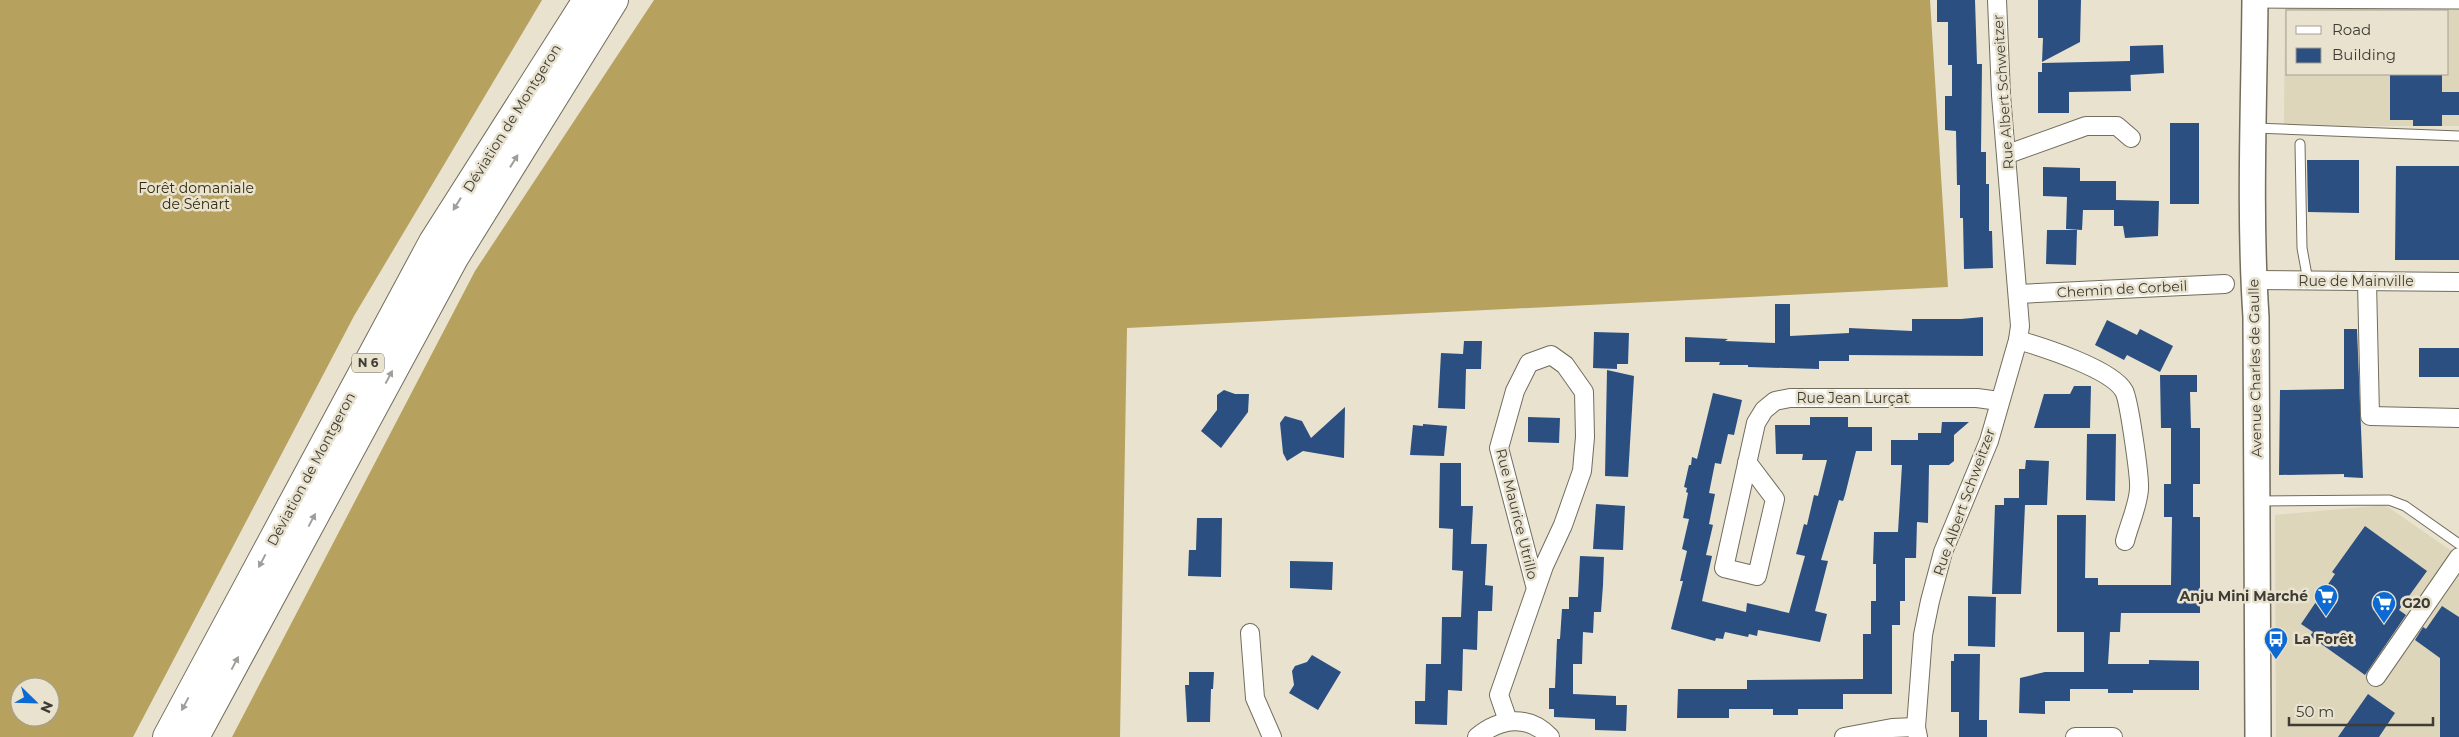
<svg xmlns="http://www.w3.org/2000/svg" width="2459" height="737" font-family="Montserrat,sans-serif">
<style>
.built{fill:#ddd6bb;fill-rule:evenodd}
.forest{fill:#b6a25e;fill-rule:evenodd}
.building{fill:#2b4f80}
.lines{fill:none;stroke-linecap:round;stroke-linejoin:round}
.lane-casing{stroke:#726d5c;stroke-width:11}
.street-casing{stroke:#726d5c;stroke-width:20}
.secondary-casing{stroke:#726d5c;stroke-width:28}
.primary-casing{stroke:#726d5c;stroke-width:30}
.lane{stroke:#fff;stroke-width:9}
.street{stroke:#fff;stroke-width:18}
.secondary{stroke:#fff;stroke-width:25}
.primary{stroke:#fff;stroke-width:28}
.oneway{fill:#9e9e9a}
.labels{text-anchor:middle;stroke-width:5;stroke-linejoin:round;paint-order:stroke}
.shield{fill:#e8e2cf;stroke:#716e62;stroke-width:1}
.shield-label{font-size:12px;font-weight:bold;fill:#3e3c34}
.street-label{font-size:14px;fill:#3e3c34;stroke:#e8e2cf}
.park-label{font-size:14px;fill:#352c0d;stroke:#e8e2cf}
.poi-label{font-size:14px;font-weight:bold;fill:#3e3c34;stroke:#e8e2cf;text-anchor:start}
</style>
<rect width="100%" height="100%" fill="#e8e2cf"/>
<g class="built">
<path d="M2285,0H2459V126H2284ZM2288,11H2448V74H2288Z"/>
<path d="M2385,505L2459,556V737H2276L2275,515Z"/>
</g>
<g class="forest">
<path d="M0,0H542L354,316L133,737H0ZM20,687H50V717H20Z"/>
<path d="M654,0H1930L1948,287L1127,328L1120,737H232L475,271Z"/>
</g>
<g class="building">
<path d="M1937,0H1975L1977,64H1982L1981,152H1986V184H1989V231H1992L1993,268L1964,269L1963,218H1960V185H1957L1956,131L1945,130V96H1952V65H1948V22H1937Z"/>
<path d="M2038,0H2081L2080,42L2042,62L2043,38H2038Z"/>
<path d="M2163,45L2164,73L2130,75V46Z"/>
<path d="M2130,61L2131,91L2069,92V113H2038V72H2042V63Z"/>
<path d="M2390,74H2442V92H2459V115H2442V126H2413V120H2390Z"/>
<rect x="2170" y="123" width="29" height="81"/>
<path d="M2307,160H2359V213L2308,212Z"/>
<path d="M2396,166H2459V260H2395Z"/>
<path d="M2043,167L2080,168V181H2116V200L2159,201L2158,236L2125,238L2123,226H2114V210H2083L2082,230L2066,229L2067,197L2043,196Z"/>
<path d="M2047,230H2077L2076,265L2046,264Z"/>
<path d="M1775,304H1790V336L1849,333V328L1912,331V319H1961L1983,317V356L1849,355V361H1819V369L1748,367V365H1719L1720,362H1685V337L1728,339L1725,341L1775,343Z"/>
<path d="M2107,320L2137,335L2140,329L2173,346L2160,372L2127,355L2124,360L2095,345Z"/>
<path d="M2344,329H2357L2363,478L2344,477V474L2279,475L2280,390L2344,389Z"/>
<path d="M1594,332L1629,333L1628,364H1617V369L1593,368Z"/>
<path d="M1464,341H1482L1481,369H1466L1465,409L1438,408L1441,353L1463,354Z"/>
<rect x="2419" y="348" width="40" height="29"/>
<path d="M1607,370L1634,376L1628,477L1605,476Z"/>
<path d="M2160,375H2197V392H2190L2191,428H2200V484H2193V517H2200V613H2121L2120,632H2110L2108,664H2149V660L2199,661V690H2133V693H2108V689H2070V701H2045V714L2019,713L2020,678L2045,672H2084V632H2057V515H2086L2085,578H2098V585H2171L2172,517H2164V484H2171V428H2161Z"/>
<path d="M2074,386H2091L2090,428H2034L2044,394H2070Z"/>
<path d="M1224,390L1235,394H1249L1248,412L1221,448L1201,431L1217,410V395Z"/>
<path d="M1713,393L1742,400L1734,435L1728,434L1721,464L1715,463L1709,493L1715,494L1709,524L1713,525L1706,555L1712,556L1702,601L1746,612L1747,603L1789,613L1805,556L1796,554L1798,547L1804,524L1807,525L1814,495L1818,496L1827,460H1802L1803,454H1776L1775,425H1810V417H1848V427H1872V451H1856L1845,495L1843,501L1839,500L1821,560L1828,561L1815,611L1827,614L1820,642L1758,630L1757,636L1749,634L1748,637L1725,632L1723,639L1716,638L1715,641L1671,629L1683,581H1680L1687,551L1682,549L1689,519L1683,518L1688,493L1686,492L1687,488L1684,487L1689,465H1691L1692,457L1697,459Z"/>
<path d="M1345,407L1344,458L1303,451L1287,461L1283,453L1280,423L1285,416L1302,421L1311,438Z"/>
<path d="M1528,417L1560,418L1559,443L1528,442Z"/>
<path d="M1942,422H1969L1954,435V461L1949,465H1929L1928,523L1917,522L1916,558H1905V601H1900V625H1892V694H1843V709H1798V715H1773V709H1729V718H1677L1678,689H1747V680L1863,679V634H1871V601H1876V564H1873L1874,532H1898L1902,465H1891V440H1918V433H1941Z"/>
<path d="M1423,424L1447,426L1444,456L1410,455L1413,425L1423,426Z"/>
<path d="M2087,434H2116L2115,501L2086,500Z"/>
<path d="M2026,460L2049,461L2047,505H2025L2021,594H1992L1995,505H2004V498H2019V469H2025Z"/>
<path d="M1440,463H1461V506H1473L1471,544H1487L1485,585L1493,586L1492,611H1478L1477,650L1463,649L1462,691L1448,690L1447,725L1415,724V701H1425L1426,664H1441L1442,617H1461L1463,571L1452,570L1453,529L1439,528Z"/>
<path d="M1596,504L1625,506L1623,550L1593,549Z"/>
<path d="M1197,518H1222L1221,577L1188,576L1189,550H1196Z"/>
<path d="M2365,526L2427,571L2399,610L2406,615L2365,675L2310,636L2313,632L2301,624L2335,574L2332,572Z"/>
<path d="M1580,556L1604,557L1603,585L1601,612H1594L1593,633L1583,632L1582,664H1573V694L1616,696V705H1627L1626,731L1595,730V719L1554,717V709H1549V688H1555L1557,639H1560L1562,609H1569V597H1578Z"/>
<path d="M1290,561L1333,562L1332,590L1290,588Z"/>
<path d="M1968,596L1996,597L1995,647L1968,646Z"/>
<path d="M2442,606L2459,617V737H2440V658L2415,640L2423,627L2426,629Z"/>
<path d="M1954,654H1980L1979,720H1987V737H1959V712H1951V661H1954Z"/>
<path d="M1312,655L1341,672L1318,710L1289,693L1294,685L1292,671L1295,666L1307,662Z"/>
<path d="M1189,672H1214L1213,689H1211L1210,722H1187L1185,685H1189Z"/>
<path d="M2368,694L2395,713L2379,737H2338Z"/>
</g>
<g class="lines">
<g class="lane-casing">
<g id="lane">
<path d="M2255,3L2459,4"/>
<path d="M2254,128L2459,136"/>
<path d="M2300,144L2302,248L2308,281"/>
<path d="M2257,501L2389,500L2405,506L2459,544"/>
</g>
</g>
<g class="street-casing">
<g id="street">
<path d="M2008,154L2086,126H2117L2131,138"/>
<path d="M2254,280L2459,282"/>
<path d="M2367,282L2370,416L2459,418"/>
<path d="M2018,294L2225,284"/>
<path d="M2018,340C2042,347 2112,369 2124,391C2129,400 2140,477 2139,489C2138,506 2129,525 2125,541"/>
<path d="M1747,462L1775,499L1757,576L1724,568L1756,423L1764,410L1775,401L1790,398H1977L1999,401"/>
<path d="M1250,633L1255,698L1272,737"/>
<path d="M2376,677L2459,557"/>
<path d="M1508,721L1499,695L1544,566L1563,525L1582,471L1585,437L1584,392L1565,365L1551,355L1529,363L1515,391L1499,448L1536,589"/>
<path d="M1477,737C1500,718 1528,714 1550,737"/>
<path d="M1844,737L1892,728L1916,727"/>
<path d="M1918,737L1916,727L1923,635L1930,601L1943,552L1989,441L2018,340L2020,326L2001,95L1997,0"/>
<path d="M2075,737H2113"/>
</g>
</g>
<g class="secondary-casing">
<path id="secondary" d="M2255,0C2254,106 2249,212 2256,317L2258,737"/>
</g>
<g class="primary-casing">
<g id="primary">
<path d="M167,737L433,242L587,0"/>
<path d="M195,737L454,258L614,0"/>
</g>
</g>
<use href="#lane" class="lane"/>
<use href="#street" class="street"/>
<use href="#secondary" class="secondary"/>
<use href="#primary" class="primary"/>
</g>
<defs><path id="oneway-solid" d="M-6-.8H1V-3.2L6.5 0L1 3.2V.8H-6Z" transform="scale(1.25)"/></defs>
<g class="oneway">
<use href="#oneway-solid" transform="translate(514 161) rotate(-58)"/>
<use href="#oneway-solid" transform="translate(457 204) rotate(122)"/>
<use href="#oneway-solid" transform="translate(389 377) rotate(-62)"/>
<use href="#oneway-solid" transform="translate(312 520) rotate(-62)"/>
<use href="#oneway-solid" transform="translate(262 561) rotate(118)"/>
<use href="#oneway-solid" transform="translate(235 663) rotate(-62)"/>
<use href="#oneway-solid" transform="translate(185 704) rotate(118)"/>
</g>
<defs>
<g id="supermarket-pin" transform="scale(1.25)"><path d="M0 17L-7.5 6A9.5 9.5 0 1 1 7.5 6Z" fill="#0e6ad3" stroke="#e8e2cf"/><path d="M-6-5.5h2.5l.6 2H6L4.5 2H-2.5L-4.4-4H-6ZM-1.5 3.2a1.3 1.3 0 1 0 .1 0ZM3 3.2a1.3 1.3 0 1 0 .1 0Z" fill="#fff"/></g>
<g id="bus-pin" transform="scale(1.25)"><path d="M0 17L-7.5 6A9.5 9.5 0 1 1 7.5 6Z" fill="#0e6ad3" stroke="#e8e2cf"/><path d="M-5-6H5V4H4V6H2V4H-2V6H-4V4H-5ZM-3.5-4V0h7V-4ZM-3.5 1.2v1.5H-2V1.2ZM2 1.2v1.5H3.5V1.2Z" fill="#fff"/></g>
</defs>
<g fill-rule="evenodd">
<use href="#supermarket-pin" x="2326" y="596"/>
<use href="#supermarket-pin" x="2384" y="603"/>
<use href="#bus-pin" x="2276" y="639"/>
</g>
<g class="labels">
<rect class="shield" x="352" y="353.5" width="32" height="19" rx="4"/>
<g class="shield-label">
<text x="368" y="367">N 6</text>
</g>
<g class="street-label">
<text transform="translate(2003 92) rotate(-94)" y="5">Rue Albert Schweitzer</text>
<text transform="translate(512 118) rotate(-58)" y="5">Déviation de Montgeron</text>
<text x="2356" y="286">Rue de Mainville</text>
<text transform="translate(2122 289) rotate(-3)" y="5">Chemin de Corbeil</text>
<text transform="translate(2255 368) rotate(-91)" y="5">Avenue Charles de Gaulle</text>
<text x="1853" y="403">Rue Jean Lurçat</text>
<text transform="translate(311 469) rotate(-62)" y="5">Déviation de Montgeron</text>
<text transform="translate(1964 502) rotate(-70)" y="5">Rue Albert Schweitzer</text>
<text transform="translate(1517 514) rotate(76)" y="5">Rue Maurice Utrillo</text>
</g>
<g class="park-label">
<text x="196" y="193">Forêt domaniale<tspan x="196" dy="16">de Sénart</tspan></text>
</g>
<g class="poi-label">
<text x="2308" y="601" text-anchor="end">Anju Mini Marché</text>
<text x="2402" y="608">G20</text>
<text x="2294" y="644">La Forêt</text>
</g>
</g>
<rect x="2286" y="10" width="162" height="65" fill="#e8e2cf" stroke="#a4a091"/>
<rect x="2296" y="26" width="25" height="8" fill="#ffffff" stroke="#a4a091"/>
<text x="2332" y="35" font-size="15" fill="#3e3c34">Road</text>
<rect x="2296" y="48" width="25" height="15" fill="#2b4f80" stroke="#a4a091"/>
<text x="2332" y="60" font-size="15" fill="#3e3c34">Building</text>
<g transform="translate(35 702) rotate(113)"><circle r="24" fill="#e8e2cf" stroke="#a4a091"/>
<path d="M0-4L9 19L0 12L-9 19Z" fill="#0e6ad3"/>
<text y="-8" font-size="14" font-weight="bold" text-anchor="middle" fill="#3e3c34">N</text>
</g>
<path d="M2289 717v8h144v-8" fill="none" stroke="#3e3c34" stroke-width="2.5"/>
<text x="2296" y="717" font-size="15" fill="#3e3c34" stroke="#e8e2cf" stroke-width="4" paint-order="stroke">50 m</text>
</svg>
